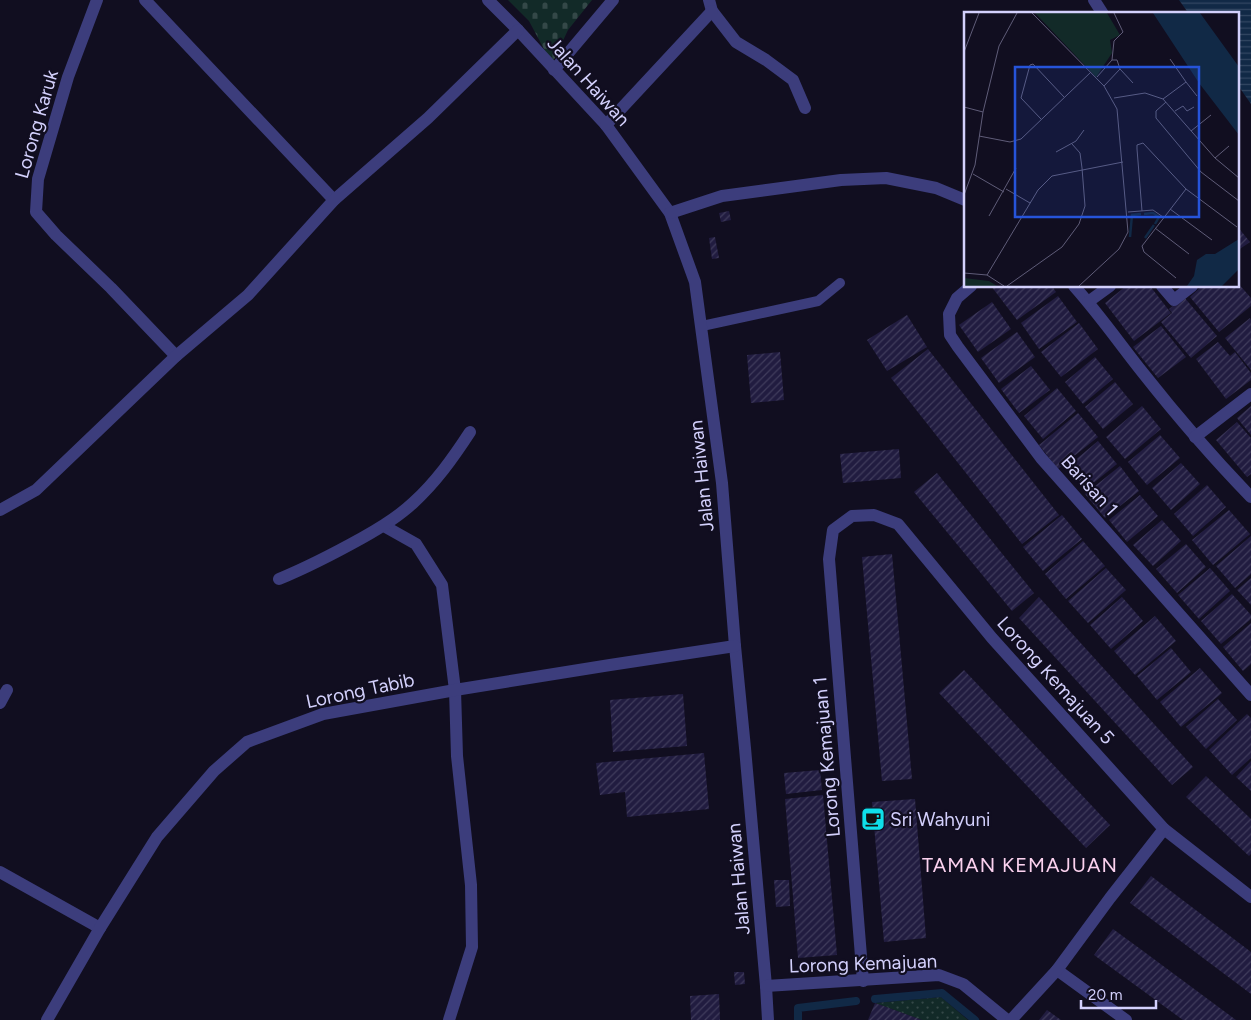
<svg xmlns="http://www.w3.org/2000/svg" width="1251" height="1020" font-family="Figtree,sans-serif">
<style>
.grass{fill:url(#grass-dots)}
.cemetery{fill:url(#cemetery-stones)}
.water{fill:url(#water-rules)}
.lines{fill:none;stroke-linecap:round;stroke-linejoin:round}
.stream{stroke:#112946;stroke-width:8}
.building{fill:url(#building-hatch)}
.lane{stroke:#3c3d7c;stroke-width:10}
.street{stroke:#3c3d7c;stroke-width:12}
.labels{text-anchor:middle;stroke-width:4.5;stroke-linejoin:round;paint-order:stroke}
.street-label{font-size:19px;fill:#d3d0fc;stroke:#110e20}
.poi-label{font-size:19px;fill:#d3d0fc;stroke:#110e20;text-anchor:start}
.neighbourhood-label{font-size:20px;letter-spacing:1px;fill:#fcd2ef;stroke:#110e20}
.inset-river{fill:none;stroke:#112946;stroke-width:2.5}
.inset-road{fill:none;stroke:#5f5c78;stroke-width:1}
.view{fill:#2654da;fill-opacity:0.15;stroke:#2654da;stroke-width:2.5}
.inset-edge{fill:none;stroke:#d3d0fc;stroke-width:2.5}
</style>
<defs>
<pattern id="grass-dots" width="8" height="8" patternUnits="userSpaceOnUse" patternTransform="scale(1.25)"><rect width="8" height="8" fill="#122a28"/><path d="M2 2h.1M6 6h.1" fill="none" stroke="#344848" stroke-width="1.8" stroke-linecap="round"/></pattern>
<pattern id="cemetery-stones" width="16" height="16" patternUnits="userSpaceOnUse" patternTransform="scale(1.25)"><rect width="16" height="16" fill="#122a28"/><path d="M2 7V4a2 2 0 0 1 4 0v3zM10 15v-3a2 2 0 0 1 4 0v3z" fill="#344848"/></pattern>
<pattern id="water-rules" width="6" height="5" patternUnits="userSpaceOnUse" patternTransform="scale(1.25)"><rect width="6" height="5" fill="#112946"/><path d="M0 2.5h6" fill="none" stroke="#334762"/></pattern>
<pattern id="building-hatch" width="6" height="6" patternUnits="userSpaceOnUse" patternTransform="scale(1.25)"><rect width="6" height="6" fill="#211c40"/><path d="M-1 1l2-2M0 6l6-6M5 7l2-2" fill="none" stroke="#403c5c"/></pattern>
</defs>
<rect width="100%" height="100%" fill="#110e20"/>
<path class="grass" d="M941,997L968,1020H922L875,1003Z"/>
<path class="cemetery" d="M508,0H592L568,30L552,64L529,21Z"/>
<path class="water" d="M1179,0H1251V104L1237,84V14H1189Z"/>
<g class="lines">
<g class="stream">
<path d="M875,999L942,993L975,1020"/>
<path d="M798,1020V1008L856,1001"/>
</g>
</g>
<g class="building">
<path d="M729,211L731,220L721,222L719,213Z"/>
<path d="M1237,226L1250,242L1237,251Z"/>
<path d="M715,237L719,258L712,259L709,238Z"/>
<path d="M1237,282L1251,298V306L1219,332L1190,297L1202,286H1237Z"/>
<path d="M991,286H1052L1056,292L1017,320Z"/>
<path d="M1126,286H1150L1171,313L1134,341L1105,303Z"/>
<path d="M1058,296L1077,322L1039,349L1021,323Z"/>
<path d="M1184,297L1217,336L1191,358L1161,322L1172,313L1169,309Z"/>
<path d="M992,302L1011,329L978,352L959,325Z"/>
<path d="M907,315L927,347L887,371L867,340Z"/>
<path d="M1250,318L1251,320V370L1225,338Z"/>
<path d="M1079,323L1098,349L1061,377L1041,352Z"/>
<path d="M1161,326L1186,357L1158,378L1133,347Z"/>
<path d="M1017,332L1035,357L999,383L981,358Z"/>
<path d="M1218,342L1230,356L1235,352L1251,373V380L1226,399L1196,359Z"/>
<path d="M928,349L1059,515L1022,544L891,378Z"/>
<path d="M780,352L784,400L751,403L747,355Z"/>
<path d="M1095,357L1113,379L1083,404L1065,382Z"/>
<path d="M1031,366L1050,390L1019,413L1001,389Z"/>
<path d="M1115,382L1133,404L1103,429L1085,407Z"/>
<path d="M1057,388L1076,411L1043,439L1024,416Z"/>
<path d="M1142,406L1161,429L1125,459L1106,437Z"/>
<path d="M1251,406V435L1237,418Z"/>
<path d="M1078,413L1098,437L1058,469L1039,445Z"/>
<path d="M1237,422L1251,438V474L1247,477L1216,440Z"/>
<path d="M1160,435L1180,458L1147,485L1128,462Z"/>
<path d="M1098,441L1117,464L1086,489L1068,466Z"/>
<path d="M899,449L901,478L843,483L840,454Z"/>
<path d="M1181,463L1200,484L1171,510L1152,488Z"/>
<path d="M1120,466L1139,491L1105,518L1085,494Z"/>
<path d="M937,473L1034,593L1012,611L914,492Z"/>
<path d="M1207,485L1226,507L1193,536L1174,514Z"/>
<path d="M1140,495L1158,516L1127,542L1109,520Z"/>
<path d="M1229,510L1250,534L1213,565L1192,540Z"/>
<path d="M1062,515L1082,539L1043,571L1023,547Z"/>
<path d="M1162,520L1181,541L1153,566L1133,545Z"/>
<path d="M1251,536V574L1235,588L1216,566Z"/>
<path d="M1083,541L1105,566L1066,599L1045,574Z"/>
<path d="M1186,544L1206,567L1177,593L1156,569Z"/>
<path d="M892,554L912,779L882,781L862,557Z"/>
<path d="M1106,568L1126,590L1088,623L1068,601Z"/>
<path d="M1210,568L1230,591L1199,619L1178,595Z"/>
<path d="M1251,578V605L1237,590Z"/>
<path d="M1232,594L1251,615V619L1221,644L1201,621Z"/>
<path d="M1039,597L1193,767L1172,785L1019,618Z"/>
<path d="M1122,597L1143,621L1111,649L1090,625Z"/>
<path d="M1155,616L1176,641L1135,675L1114,651Z"/>
<path d="M1251,623V664L1243,671L1223,647Z"/>
<path d="M1171,648L1191,672L1157,700L1137,676Z"/>
<path d="M1200,668L1222,693L1181,727L1160,702Z"/>
<path d="M964,670L1110,825L1086,848L939,693Z"/>
<path d="M683,694L687,746L613,752L610,700Z"/>
<path d="M1218,699L1237,720L1206,749L1186,727Z"/>
<path d="M1247,714L1251,718V758L1232,775L1209,750Z"/>
<path d="M704,753L709,809L627,817L625,792L600,795L596,763Z"/>
<path d="M1251,761V791L1236,777Z"/>
<path d="M820,770L822,790L786,794L784,773Z"/>
<path d="M1206,776L1251,819V854L1249,856L1186,797Z"/>
<path d="M823,795L837,955L798,958L785,799Z"/>
<path d="M915,799L926,938L884,942L872,802Z"/>
<path d="M1151,876L1251,952V994L1130,903Z"/>
<path d="M774,880H789L790,906L776,907Z"/>
<path d="M1113,929L1139,948L1236,1020H1183L1094,955Z"/>
<path d="M734,972H744L745,984L735,985Z"/>
<path d="M719,994L720,1020H691L690,996Z"/>
<path d="M875,1003L922,1020H868Z"/>
<path d="M1047,1010L1061,1020H1039Z"/>
</g>
<g class="lines">
<path class="lane" d="M702,326L818,301L840,283"/>
<g class="street">
<path d="M97,0L68,77L38,179L36,212L56,235L111,288L176,356"/>
<path d="M145,0L334,200"/>
<path d="M488,0L518,30L606,125L670,213L695,282L722,483L735,646L745,748L766,986L768,1020"/>
<path d="M709,0L712,11L736,42L766,60L793,80L805,108"/>
<path d="M1094,0L1103,14"/>
<path d="M554,70L613,0"/>
<path d="M606,125L712,11"/>
<path d="M670,213L722,196L841,180L886,178L936,188L965,200"/>
<path d="M971,286L957,298L949,314L950,335L958,347L1041,458L1251,695"/>
<path d="M1074,286C1099,314 1120,344 1143,373C1177,416 1213,458 1251,497"/>
<path d="M1162,286L1174,300L1192,286"/>
<path d="M1088,302L1110,286"/>
<path d="M1195,437L1251,394"/>
<path d="M0,510L36,490L176,356L248,295L334,200L428,118L518,30"/>
<path d="M384,526L416,544L442,585L455,690L457,756L471,885L472,947L449,1020"/>
<path d="M279,579C308,567 335,553 362,538C380,528 398,517 413,503C436,482 453,458 470,432"/>
<path d="M0,703L7,690"/>
<path d="M0,872L100,928"/>
<path d="M1057,970L1126,1020"/>
<path d="M863,981L829,559L833,530L852,516L874,515L898,524L992,638L1164,829L1251,897"/>
<path d="M766,986L939,975L963,984L1007,1020"/>
<path d="M47,1020L100,928L157,837L214,771L247,742L323,714L455,690L610,665L735,646"/>
<path d="M1011,1020L1057,970L1110,898L1164,829"/>
</g>
</g>
<defs>
<g id="cafe-square" transform="scale(1.25)"><rect x="-9" y="-9" width="18" height="18" rx="4" fill="#0fdfea" stroke="#110e20"/><path d="M-5.5-4.5H6V0H3Q3 3.5 0 3.5H-2.5Q-5.5 3.5-5.5 0ZM3-3.2v2h1.7v-2ZM-6 4.5H4V6H-6Z" fill="#111"/></g>
</defs>
<g fill-rule="evenodd">
<use href="#cafe-square" x="873" y="819"/>
</g>
<g class="labels">
<g class="street-label">
<text transform="translate(589 81) rotate(48)" y="7">Jalan Haiwan</text>
<text transform="translate(36 124) rotate(-74)" y="7">Lorong Karuk</text>
<text transform="translate(701 476) rotate(-96)" y="7">Jalan Haiwan</text>
<text transform="translate(1090 485) rotate(48)" y="7">Barisan 1</text>
<text transform="translate(1056 680) rotate(48)" y="7">Lorong Kemajuan 5</text>
<text transform="translate(360 690) rotate(-12)" y="7">Lorong Tabib</text>
<text transform="translate(826 757) rotate(-95)" y="7">Lorong Kemajuan 1</text>
<text transform="translate(738 879) rotate(-95)" y="7">Jalan Haiwan</text>
<text transform="translate(863 963) rotate(-2)" y="7">Lorong Kemajuan</text>
</g>
<g class="poi-label">
<text x="890" y="826">Sri Wahyuni</text>
</g>
<g class="neighbourhood-label">
<text x="1020" y="872">TAMAN KEMAJUAN</text>
</g>
</g>
<g transform="translate(964 12)">
<rect width="275" height="275" fill="#110e20"/>
<path d="M71,1H143L156,23L146,28L148,41L132,65ZM0,266L25,269L33,274H0Z" fill="#122a28"/>
<path d="M189,1H236L275,55V123L235,71ZM275,227V257L258,274H223L230,264L233,248L242,242H251Z" fill="#112946"/>
<path class="inset-river" d="M180,202L189,201L195,205L191,212M166,225L168,203L177,202M181,226L190,213"/>
<path class="inset-road" d="M68,1L140,74L153,97L164,220L155,237L115,274M0,40L15,1M206,47L222,70M148,48H153L156,57L169,71M133,65L148,48L150,29L159,20L150,1M140,74L156,57M150,86L181,81L199,87L251,146L275,166M199,87L222,70L233,84M202,90L192,99V106L237,160L275,189M0,95L19,100L11,153L0,183M211,99L219,94L223,99L230,95M19,100L35,34L53,1M77,107L57,86L66,53L69,52L100,85M227,119L247,103M15,124L46,130L57,127L127,60M92,140L112,129L120,118M251,146L265,134M9,162L40,180M42,177L66,191M206,197L248,228M178,199L173,137V133L179,131L222,177L273,215M164,200L189,198L199,205M25,204L52,156M191,216L225,242M0,261L23,263L40,274M23,263L74,178L88,164L159,150M212,266L180,240L178,234L222,177M43,274L98,235L115,212L121,194L118,156L116,141L108,132"/>
<path class="view" d="M51,55H235V205H51Z"/>
<rect width="275" height="275" class="inset-edge"/>
</g>
<path d="M1081 1000v8h75v-8" fill="none" stroke="#d3d0fc" stroke-width="2.5"/>
<text x="1088" y="1000" font-size="15" fill="#d3d0fc" stroke="#110e20" stroke-width="4" paint-order="stroke">20 m</text>
</svg>
